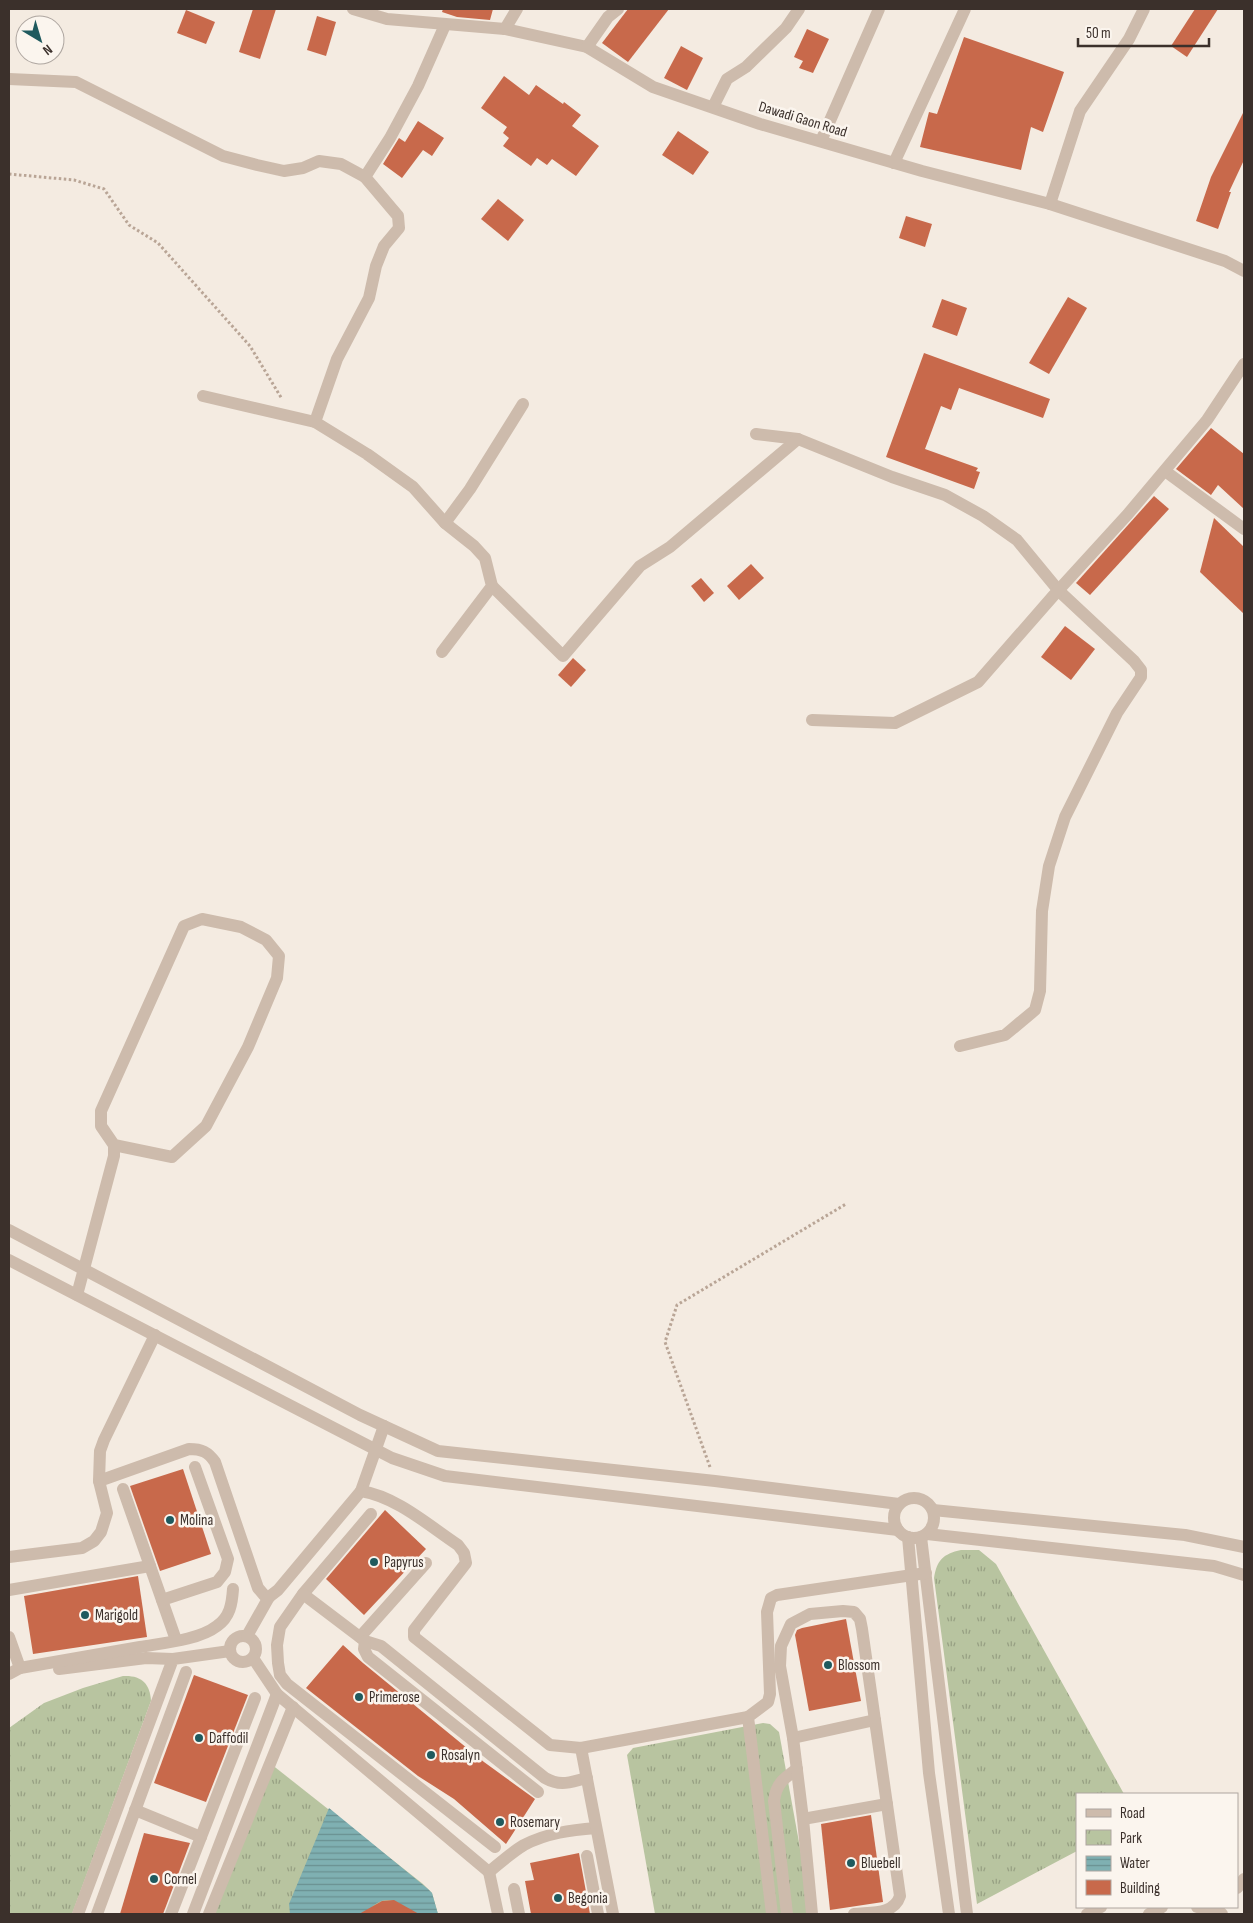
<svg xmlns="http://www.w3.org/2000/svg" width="1253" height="1923" font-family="'Sofia Sans Condensed',sans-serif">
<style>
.park{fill:url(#park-tufts)}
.water{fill:url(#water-rules)}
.building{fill:#c8694b}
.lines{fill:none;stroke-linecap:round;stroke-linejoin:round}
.path{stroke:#b9a596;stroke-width:3;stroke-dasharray:2.5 2.5;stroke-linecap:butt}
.minor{stroke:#cdbbac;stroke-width:12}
.poi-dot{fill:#1f5a5e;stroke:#fbf5ee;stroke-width:2}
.labels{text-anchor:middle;stroke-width:5;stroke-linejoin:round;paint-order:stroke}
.street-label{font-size:15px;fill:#3b302b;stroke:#fbf5ee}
.poi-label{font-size:15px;fill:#3b302b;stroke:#fbf5ee;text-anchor:start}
</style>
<defs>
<pattern id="park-tufts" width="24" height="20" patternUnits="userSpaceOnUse" patternTransform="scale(1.25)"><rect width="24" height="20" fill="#b8c4a0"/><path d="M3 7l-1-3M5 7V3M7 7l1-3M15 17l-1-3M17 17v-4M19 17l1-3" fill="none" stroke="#97a083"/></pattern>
<pattern id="water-rules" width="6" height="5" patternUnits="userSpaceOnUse" patternTransform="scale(1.25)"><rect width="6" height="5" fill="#7fb0b2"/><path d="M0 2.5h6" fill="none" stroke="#699091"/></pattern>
</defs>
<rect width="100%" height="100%" fill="#f4ebe1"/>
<g class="park">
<path d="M961,1550H979L996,1564L1124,1794H1077V1851L977,1904L934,1578C937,1560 943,1554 961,1550Z"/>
<path d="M123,1676C141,1675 150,1683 151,1701L72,1914H9V1728L44,1703L83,1688Z"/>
<path d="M763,1723L770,1724L779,1732L812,1914H655L627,1755L633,1748Z"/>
<path d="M271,1764L423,1884L432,1893L438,1914H211Z"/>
</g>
<path class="water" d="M329,1808L428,1889L432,1893L438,1914H410C398,1896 378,1895 367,1914H290L289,1904Z"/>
<g class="building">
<path d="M253,9H276L260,59L239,52Z"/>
<path d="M443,9H493L490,20L457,17L442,12Z"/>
<path d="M628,9H669L628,62L602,43Z"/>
<path d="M1195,9H1218L1187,57L1171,46Z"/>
<path d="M186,10L215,22L206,44L177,33Z"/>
<path d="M317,16L336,22L326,56L307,50Z"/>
<path d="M807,29L829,39L813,73L799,68L803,61L794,57Z"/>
<path d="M964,37L1064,72L1043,132L1031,127L1021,170L920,147L929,112L937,114Z"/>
<path d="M681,46L703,58L687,90L664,78Z"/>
<path d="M504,76L529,95L536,85L563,104L564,102L581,115L572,126L599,146L576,176L552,159L547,165L537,158L531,166L503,146L509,138L503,133L507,127L481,108Z"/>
<path d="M1244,111V160L1229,192H1231L1218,229L1196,221L1211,177Z"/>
<path d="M418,121L444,138L432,156L423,150L402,178L383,164L399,138L405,142Z"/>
<path d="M678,131L709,152L693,175L662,155Z"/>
<path d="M498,199L524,220L508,241L481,219Z"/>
<path d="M906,216L932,224L925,247L899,238Z"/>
<path d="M1068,297L1087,308L1049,374L1029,363Z"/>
<path d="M942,299L967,308L957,336L932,327Z"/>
<path d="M924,353L1050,399L1043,418L959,388L951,410L941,406L925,449L978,468L976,471L980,472L974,489L886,457Z"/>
<path d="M1211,428L1244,454V509L1218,485L1211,495L1176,469Z"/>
<path d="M1154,496L1169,509L1090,595L1076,583Z"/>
<path d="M1214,518L1244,547V614L1200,572Z"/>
<path d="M751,564L764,578L739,600L727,586Z"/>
<path d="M701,578L714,593L704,602L691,586Z"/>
<path d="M1065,626L1095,649L1071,680L1041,657Z"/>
<path d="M573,658L586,670L571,687L558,675Z"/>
<path d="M183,1469L211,1554L160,1571L130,1486Z"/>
<path d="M385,1510L426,1549L364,1615L326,1579Z"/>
<path d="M138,1576L147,1637L33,1654L24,1596Z"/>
<path d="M846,1619L861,1701L809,1711L795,1635L797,1630L802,1628Z"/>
<path d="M343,1645L363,1663L484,1762L535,1799L506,1844L454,1799L418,1776L306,1688Z"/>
<path d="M194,1675L248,1695L206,1802L154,1783Z"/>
<path d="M871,1815L883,1902L830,1910L821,1824Z"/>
<path d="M144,1833L190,1843L163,1914H120Z"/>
<path d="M579,1853L590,1914H531L525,1881L534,1880L530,1863Z"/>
<path d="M394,1900L419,1914H359L382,1901Z"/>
</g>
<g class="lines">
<g class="path">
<path d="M9,174L74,180L104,189L129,225L158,243L250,346L282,399"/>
<path d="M710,1467L665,1342L677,1305L846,1204"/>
</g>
<g class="minor">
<path d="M353,9L387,19L505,29L587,47L653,87L760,124L922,171L1050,204L1225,261L1244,271"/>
<path d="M505,29L517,9"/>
<path d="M587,47L608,17L618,9"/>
<path d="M9,79L76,82L223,156L257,165L284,171L303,168L319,161L341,164L365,177"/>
<path d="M713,107L727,79L746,67L786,28L799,9"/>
<path d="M821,141L879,9"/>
<path d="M894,163L965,9"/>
<path d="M1050,204L1080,111L1129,39L1144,9"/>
<path d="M203,396L315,422"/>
<path d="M756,434L798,439L892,477L945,495L983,516L1017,540L1059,591L1134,661L1141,670V677L1117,713L1065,817L1049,866L1042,911L1040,991L1035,1010L1005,1035L960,1046"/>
<path d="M1165,471L1244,529"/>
<path d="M445,523L470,489L523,404"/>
<path d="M492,586L563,656L640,566L670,547L798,439"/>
<path d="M442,652L492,586L485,558L474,546L445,523L413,487L367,454L315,422L337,359L369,298L376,266L384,246L399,228L398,216L365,177L390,138L418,86L445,25"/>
<path d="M812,720L895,723L978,682L1054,595L1128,514L1207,420L1244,364"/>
<path d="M9,1230L360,1415L438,1451L715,1481L899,1504"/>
<path d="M9,1260L392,1458L445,1476L898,1530"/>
<path d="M77,1295L114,1156V1145L101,1126V1111L184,926L202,919L241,927L266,940L279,956L277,978L248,1047L206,1126L172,1157L114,1145"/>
<path d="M99,1481L100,1451L104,1440L155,1335"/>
<path d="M123,1489L176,1640"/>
<path d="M361,1491L384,1426"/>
<circle cx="914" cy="1518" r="20"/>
<path d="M933,1510L1185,1535L1244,1547"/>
<path d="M371,1514L303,1594L280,1627L277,1645L278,1663L280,1675L287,1684L495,1847"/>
<path d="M927,1534L1214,1566L1244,1575"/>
<path d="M908,1537L929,1773L949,1914"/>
<path d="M921,1537L967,1914"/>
<path d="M9,1557L82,1548L94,1541L101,1532L107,1513L99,1481L189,1449C202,1449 208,1452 215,1462L258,1588L264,1595L269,1597L278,1590L361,1491C397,1497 428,1525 458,1545L464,1553L466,1563L414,1630V1637L550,1745L581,1748L748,1717"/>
<path d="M9,1590L150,1566"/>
<path d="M303,1594L365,1641L381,1646L545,1778C561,1787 570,1782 587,1778"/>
<path d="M162,1600L217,1582L225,1572L228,1559L195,1467"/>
<circle cx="243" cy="1649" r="13"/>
<path d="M247,1636L269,1597"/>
<path d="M9,1637L20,1668"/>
<path d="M360,1637L426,1563"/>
<path d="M365,1641L364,1649L368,1657L538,1792"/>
<path d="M253,1658L277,1694L489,1872C500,1863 512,1852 524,1845C547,1833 571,1830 596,1828"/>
<path d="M59,1669L146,1658L173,1659"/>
<path d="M9,1674L20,1668C60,1661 100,1654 140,1647C163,1643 199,1640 217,1626C230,1617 232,1604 233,1589"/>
<path d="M793,1738L875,1720"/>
<path d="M581,1748L613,1914"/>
<path d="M135,1810L201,1837"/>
<path d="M803,1819L887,1804"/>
<path d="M587,1856L598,1914"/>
<path d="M489,1872L498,1914"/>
<path d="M1237,1888L1244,1879"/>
<path d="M514,1889L519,1914"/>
<path d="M1197,1907L1220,1912L1222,1914"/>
<path d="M78,1914L173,1659L230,1651"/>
<path d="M97,1914L186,1672"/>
<path d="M171,1914L255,1698"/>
<path d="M193,1914L277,1694"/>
<path d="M209,1914L293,1707"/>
<path d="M772,1914L748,1717L768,1702L770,1694L767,1612L771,1598L777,1595L926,1573"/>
<path d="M787,1914L774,1801C776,1784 783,1779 797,1769"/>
<path d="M812,1914L803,1819L793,1738L780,1666L781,1646L791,1624L810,1614L843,1611L854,1612L860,1619L862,1629L900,1896C894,1915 871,1912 854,1914"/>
<path d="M1087,1914L1101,1907"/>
<path d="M1149,1914L1162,1907"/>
</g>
</g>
<g class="poi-dot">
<circle cx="170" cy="1520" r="5"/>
<circle cx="374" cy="1562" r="5"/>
<circle cx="85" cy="1615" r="5"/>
<circle cx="828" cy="1665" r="5"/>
<circle cx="359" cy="1697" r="5"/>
<circle cx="199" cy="1738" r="5"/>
<circle cx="431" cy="1755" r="5"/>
<circle cx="500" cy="1822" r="5"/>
<circle cx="851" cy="1863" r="5"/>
<circle cx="154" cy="1879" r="5"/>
<circle cx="558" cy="1898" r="5"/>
</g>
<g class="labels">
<g class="street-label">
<text transform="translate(803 119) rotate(17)" y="5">Dawadi Gaon Road</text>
</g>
<g class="poi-label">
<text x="180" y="1525">Molina</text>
<text x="384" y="1567">Papyrus</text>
<text x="95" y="1620">Marigold</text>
<text x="838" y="1670">Blossom</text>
<text x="369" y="1702">Primerose</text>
<text x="209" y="1743">Daffodil</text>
<text x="441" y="1760">Rosalyn</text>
<text x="510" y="1827">Rosemary</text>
<text x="861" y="1868">Bluebell</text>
<text x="164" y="1884">Cornel</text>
<text x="568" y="1903">Begonia</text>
</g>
</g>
<rect width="1253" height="1923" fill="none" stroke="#3b302b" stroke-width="20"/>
<rect x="1076" y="1793" width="162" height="115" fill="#fbf5ee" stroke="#aea6a0"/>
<rect x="1086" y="1809" width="25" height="8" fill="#cdbbac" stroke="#aea6a0"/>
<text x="1120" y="1818" font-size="15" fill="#3b302b">Road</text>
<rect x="1086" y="1830" width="25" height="15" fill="url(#park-tufts)" stroke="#aea6a0"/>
<text x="1120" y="1843" font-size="15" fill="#3b302b">Park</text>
<rect x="1086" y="1856" width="25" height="15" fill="url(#water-rules)" stroke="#aea6a0"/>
<text x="1120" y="1868" font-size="15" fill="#3b302b">Water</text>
<rect x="1086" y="1880" width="25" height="15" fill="#c8694b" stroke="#aea6a0"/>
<text x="1120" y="1893" font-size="15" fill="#3b302b">Building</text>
<g transform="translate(40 40) rotate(142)"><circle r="24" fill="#fbf5ee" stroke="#aea6a0"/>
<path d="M0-4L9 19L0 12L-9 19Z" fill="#1f5a5e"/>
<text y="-8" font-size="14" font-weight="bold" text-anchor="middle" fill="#3b302b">N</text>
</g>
<path d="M1078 38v8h131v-8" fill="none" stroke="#3b302b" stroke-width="2.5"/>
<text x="1086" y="38" font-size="15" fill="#3b302b" stroke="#fbf5ee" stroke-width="4" paint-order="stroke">50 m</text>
</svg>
